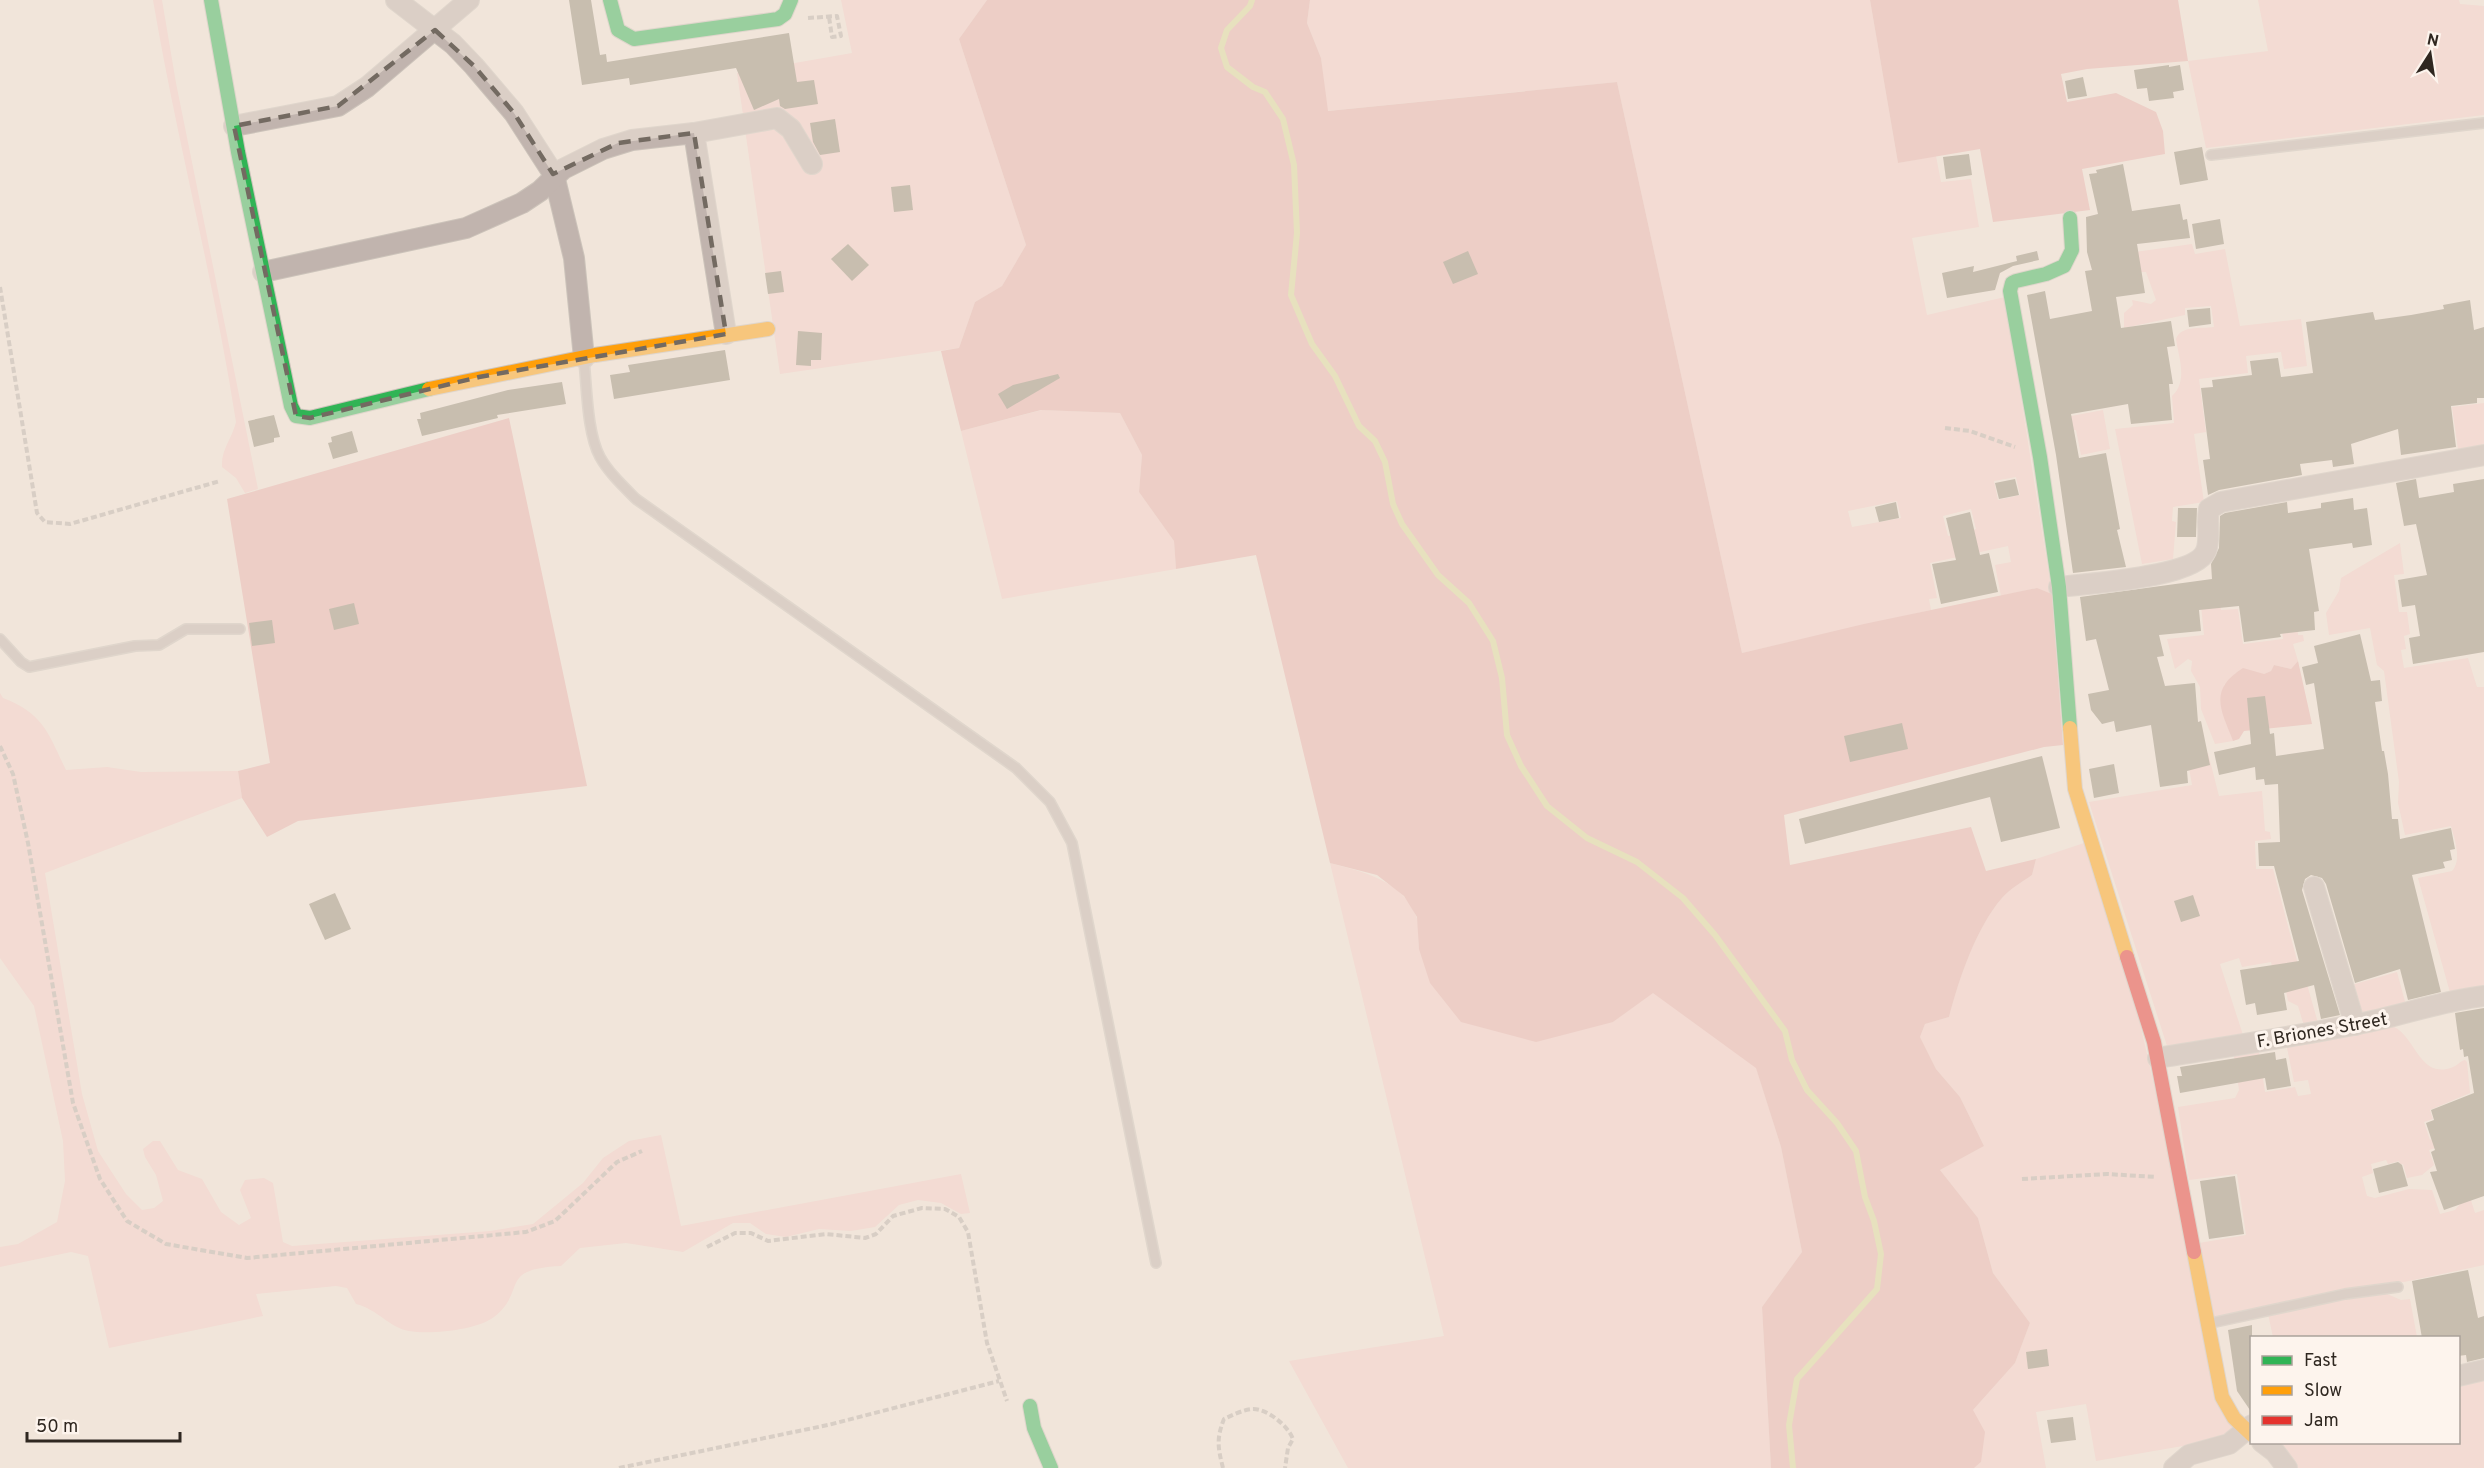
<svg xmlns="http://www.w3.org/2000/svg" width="2484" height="1468" font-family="Overpass,sans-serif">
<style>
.green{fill:#f5cec9;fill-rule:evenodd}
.forest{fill:#e8b1ad}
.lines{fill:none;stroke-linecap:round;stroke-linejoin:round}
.stream{stroke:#dbdc9c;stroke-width:6}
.building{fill:#978e7b}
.lane-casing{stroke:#ccc3ba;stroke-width:12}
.street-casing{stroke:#ccc3ba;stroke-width:22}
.fast-casing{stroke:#ccc3ba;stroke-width:16}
.slow-casing{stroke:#ccc3ba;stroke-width:16}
.jam-casing{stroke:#ccc3ba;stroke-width:16}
.path{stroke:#bbb1aa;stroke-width:4;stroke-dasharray:6 3;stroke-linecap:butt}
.lane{stroke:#c1b4ae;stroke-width:9}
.street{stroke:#c1b4ae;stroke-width:20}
.fast{stroke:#30b455;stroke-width:14}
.slow{stroke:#ff9f0a;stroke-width:14}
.jam{stroke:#e5322d;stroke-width:14}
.marked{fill:none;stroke:#736a61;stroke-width:4.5;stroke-dasharray:12 8;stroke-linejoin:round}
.labels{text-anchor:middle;stroke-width:6;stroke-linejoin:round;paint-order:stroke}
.street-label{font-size:18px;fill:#2f2720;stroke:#fdf4ed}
</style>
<rect width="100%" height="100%" fill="#f1e5da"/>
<g class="green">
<path d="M153,0H162L176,83L258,489L245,493L236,478L222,467C221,449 232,439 236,422C214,280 177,141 153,0Z"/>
<path d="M841,0H987L959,39L1026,245L1002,286L975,302L959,348L780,374L737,73L852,53Z"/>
<path d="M1310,0H1870L1898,163L1936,156L1941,182L1971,179L1979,227L1912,238L1927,315L2005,297L2052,594L2036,588L2001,596L1995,565L2011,562L2008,546L1930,563L1937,598L1929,599L1931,610L1742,653L1617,82L1327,111L1321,58L1307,23ZM2016,477L2020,495L1998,500L1994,481ZM1897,501L1901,518L1852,527L1848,511ZM1971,509L1976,529L1948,536L1943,516Z"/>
<path d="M2258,0H2459L2460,4L2484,6V115L2206,148L2188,61L2268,51Z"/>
<path d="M2192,244L2195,254L2225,249L2240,326L2301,319L2307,366L2284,369L2281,352L2246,356L2248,373L2199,379L2206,432L2194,434L2204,502L2173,507L2172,521L2176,522L2173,559L2142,564L2115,429L2174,423L2172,396C2188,381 2179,359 2176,339C2181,325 2201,329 2214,327L2211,306L2185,308V315L2124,328V313L2133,305L2132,300L2151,304L2156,300L2146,272H2138L2135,252Z"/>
<path d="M2484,403V446L2458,449L2452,407Z"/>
<path d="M1042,410L1120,413L1142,455L1139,492L1174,541L1176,569L1002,599L961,431Z"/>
<path d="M2103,410L2110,449L2081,455L2076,430L2069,431L2066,417Z"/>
<path d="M2400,543L2404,574L2394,575L2399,612H2407L2410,634L2404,636L2406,649L2401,650L2404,668L2468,658L2477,687H2484V992L2451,996L2418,878L2452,871C2462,860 2455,840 2451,826L2405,835L2398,803L2399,782L2384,671L2377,665L2370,628L2329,635L2326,613L2339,591L2341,578Z"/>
<path d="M2220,604L2221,610L2238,609L2243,644L2283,639L2280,617L2297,614L2298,635H2303L2304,641L2293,644L2298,661L2291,669L2274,665L2271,671L2264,674L2236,673L2224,685L2225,720L2233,741L2215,744L2201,709L2200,687L2191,671L2192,661L2188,659L2175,669L2167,639L2204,635L2201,606Z"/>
<path d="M0,693L3,698C44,714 48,733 66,770L107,767L141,772L238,771L242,798L45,873L82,1094L98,1151L126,1194L142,1210L154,1208L163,1201L156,1175L145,1157L143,1149L153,1141H160L178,1170L202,1179L221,1212L239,1225L251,1218L240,1190L245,1180L264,1178L273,1183L283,1242L292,1246L490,1231L533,1224L583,1183L603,1158L629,1141L661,1135L681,1226L961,1174L970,1213L961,1214L941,1203L918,1200L899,1205L875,1227L851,1231L819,1229L786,1237L766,1234L750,1223H733L683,1252L626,1243L580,1248L561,1266C497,1269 528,1290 494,1317C477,1330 430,1335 409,1331C390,1328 377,1309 356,1304L347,1288L336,1286L256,1294L263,1316L109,1348L88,1256L71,1252L0,1267V1247L18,1244L57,1222L65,1181L63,1141L34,1006L0,958Z"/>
<path d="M2208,753L2219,796L2262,791L2265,831L2270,832L2271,839L2255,841L2256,869H2273L2300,972L2305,977L2318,1023L2304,1026L2298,1006L2288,1001L2283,976L2274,977L2271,962L2242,967L2239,958L2220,964L2243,1035L2168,1049L2089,802L2192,785L2187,756Z"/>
<path d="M2084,843L2134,997L2232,1428L2229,1438L2096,1461L2086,1404L2036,1412L2046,1468H1974L1981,1462L1973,1410L2015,1363L2030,1323L1993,1273L1978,1218L1940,1170L1984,1146L1960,1097L1936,1069L1920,1037L1925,1024L1949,1017C1959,978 1976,928 2002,898C2010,889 2022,882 2032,875L2036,859Z"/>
<path d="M1330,863C1363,872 1402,880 1416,916C1420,925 1418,939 1419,949L1613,1022L1653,992L1756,1067L1781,1147L1802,1252L1762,1307L1771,1468H1348L1289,1361L1444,1336Z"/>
<path d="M2397,972L2407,1009L2363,1019L2348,986Z"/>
<path d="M2390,1025C2416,1033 2418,1081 2453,1067C2458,1065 2460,1061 2465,1060L2467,1062L2470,1093L2430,1110L2433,1119L2424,1122L2430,1140L2477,1124L2448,1144L2429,1150L2434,1165L2422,1175L2407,1178L2403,1164L2400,1165L2399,1161L2388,1164L2386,1160L2371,1164L2373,1173L2362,1177L2367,1196L2375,1198L2409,1189L2432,1190L2440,1214L2455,1210L2465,1198L2470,1197L2475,1213L2484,1210V1265L2404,1282L2335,1291L2214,1319L2199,1243L2246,1235L2237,1174L2189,1180L2178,1107L2235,1098L2239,1090L2233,1050L2258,1046L2265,1092L2295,1087L2298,1096L2311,1094L2308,1080L2294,1082L2286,1043Z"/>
<path d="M2385,1293L2401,1300L2410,1299L2417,1337H2273L2268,1314L2332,1299Z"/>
<path d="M2484,1373V1468H2292L2272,1443L2458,1442L2459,1379Z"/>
</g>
<g class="forest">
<path d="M987,0H1310L1307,23L1321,58L1328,111L1617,82L1742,653L1864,624L2037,588L2052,594L2063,745L2044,747L1784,815L1790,865L1971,827L1986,871L2036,859L2032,875C2022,882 2010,889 2002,898C1976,928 1959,979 1949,1017L1925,1024L1920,1037L1936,1069L1960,1097L1984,1146L1940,1170L1978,1218L1993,1273L2030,1323L2015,1363L1973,1410L1985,1432L1981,1462L1974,1468H1771L1762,1307L1802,1252L1781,1147L1756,1068L1653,993L1613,1022L1536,1042L1461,1022L1430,983L1419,949L1417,917L1404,896L1377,875L1330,863L1256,555L1176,569L1174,541L1139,492L1142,455L1120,413L1041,410L961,431L941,351L959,348L975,302L1002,286L1026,245L959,39Z"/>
<path d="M1870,0H2178L2188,61L2087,69L2061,74L2067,102L2116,93L2156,112L2163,131L2165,154L2082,169L2090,210L1993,222L1980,149L1898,163Z"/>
<path d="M509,418L587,786L298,821L267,837L242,798L238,771L270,763L227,499Z"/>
<path d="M2298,661L2312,724L2244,731L2239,739L2233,741C2221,710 2208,690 2243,668L2264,674L2271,671L2274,665L2291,669Z"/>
</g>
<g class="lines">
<path class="stream" d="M1252,0L1250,6L1227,30L1221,48L1227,67L1253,87L1265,92L1283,119L1294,165L1297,233L1291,295L1312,344L1335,376L1359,426L1375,441L1385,462L1393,504L1402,524L1438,575L1469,603L1493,641L1502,678L1507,735L1521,766L1547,806L1587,838L1637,862L1683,898L1715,935L1785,1031L1792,1060L1807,1090L1837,1123L1856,1151L1865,1197L1874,1221L1881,1254L1877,1289L1797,1379L1789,1425L1793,1468"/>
</g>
<g class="building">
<path d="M569,0H591L600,55L606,54L607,62L789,33L797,82L814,80L818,104L785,109L780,106L779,99L754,110L736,68L630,85L629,78L582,85Z"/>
<path d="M2169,65V67L2180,65L2184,90L2173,92L2174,98L2149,101L2147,88L2137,89L2134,70Z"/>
<path d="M2083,77L2087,96L2068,99L2065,81Z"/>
<path d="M835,119L840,152L820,155L813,142L810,123Z"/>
<path d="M2202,147L2208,180L2180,185L2174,152Z"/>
<path d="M1969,154L1972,175L1946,179L1943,157Z"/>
<path d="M2123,164L2132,211L2180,204L2183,220L2187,219L2190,238L2137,244L2145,293L2116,297L2121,328L2171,321L2175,346L2167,347L2173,384H2169L2172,420L2131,424L2128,404L2071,414L2079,458L2106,453L2120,529L2117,530L2126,567L2073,573L2056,455L2027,295L2045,291L2050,319L2092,311L2085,271L2092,270L2087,252L2086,217L2098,214L2089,174L2097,173L2096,170Z"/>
<path d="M910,185L913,210L894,212L891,187Z"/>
<path d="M2220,219L2224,244L2196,249L2192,224Z"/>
<path d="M848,244L869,265L852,281L831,259Z"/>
<path d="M1468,251L1478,274L1453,284L1443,262Z"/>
<path d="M2037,251L2039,260L2013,266L2000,273L1995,290L1947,298L1942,273L1974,266L1973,272L2017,261L2016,256Z"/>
<path d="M781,271L784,292L768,294L765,273Z"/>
<path d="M2470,300L2474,330L2484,327V398H2477V403L2451,406L2456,447L2401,455L2398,429L2351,444L2354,464L2333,467L2332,460L2300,464L2302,475L2219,490L2208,495L2203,460L2210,459L2201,388L2213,387L2212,380L2252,375L2250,361L2278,358L2281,377L2313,373L2306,322L2373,312L2375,320L2411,315L2444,309L2443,305Z"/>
<path d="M2210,308L2211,324L2189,327L2187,310Z"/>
<path d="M798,331L822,333L821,360H811V366L796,365Z"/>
<path d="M725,350L730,380L614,399L610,375L630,372L628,365Z"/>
<path d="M1058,374L1060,378L1007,409L998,394L1013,385Z"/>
<path d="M562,382L566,404L497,415L498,418L422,436L417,419H421L420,413L508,390Z"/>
<path d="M274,415L280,437L274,438V442L254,447L248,421Z"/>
<path d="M352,431L358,452L333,459L328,443L332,442L331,437Z"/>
<path d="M2015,479L2019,495L1999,499L1995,483Z"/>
<path d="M2416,479L2419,498L2454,492L2453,484L2484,479V652L2413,664L2409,638L2420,636L2415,605L2402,607L2398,580L2427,575L2416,524L2404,526L2396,483Z"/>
<path d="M2353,498L2354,510L2367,508L2372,545L2353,548L2352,543L2309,549L2319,611L2314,612L2315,630L2280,634L2281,637L2244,642L2239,606L2199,610L2201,631L2159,635L2164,656L2157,657L2165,686L2195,683L2198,722L2201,721L2210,765L2187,771L2188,783L2160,787L2151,725L2116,732L2114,721L2102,724L2091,710L2088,694L2109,690L2096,639L2086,641L2080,597L2212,579L2211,564L2219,548L2220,516L2225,513L2287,502L2288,513L2321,508V503Z"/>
<path d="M1896,502L1899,518L1879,522L1875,507Z"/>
<path d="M2178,508H2197L2196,537H2177Z"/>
<path d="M1970,512L1980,555L1989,553L1998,592L1941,604L1932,564L1956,560L1946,518Z"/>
<path d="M354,603L359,624L334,630L329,609Z"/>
<path d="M272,620L275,643L252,646L249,623Z"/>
<path d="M2360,634L2371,681L2380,680L2382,701L2375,702L2382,751H2384L2388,774L2392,819H2398L2400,839L2451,828L2455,849L2450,850L2452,860L2443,862L2445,868L2412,875L2441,992L2408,1000L2400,969L2355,983L2326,884L2322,878L2311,875L2305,879L2302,890L2340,1015L2321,1019L2314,985L2284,993L2287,1010L2257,1015L2255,1003L2246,1005L2240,970L2299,961L2274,866H2259L2258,843L2280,842L2278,784L2265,785L2264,779L2256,780L2255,767L2219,775L2214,752L2251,744L2247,698L2265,696L2270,734L2274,733L2276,756L2324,749L2314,683L2306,685L2302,667L2318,663L2314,646Z"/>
<path d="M1902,723L1908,749L1850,762L1844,736Z"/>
<path d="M2042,756L2060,828L2001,842L1990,797L1805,844L1799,819Z"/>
<path d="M2114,764L2119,793L2094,798L2089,769Z"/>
<path d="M335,893L351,929L325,940L309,904Z"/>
<path d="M2193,895L2200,916L2181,922L2174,901Z"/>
<path d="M2484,1008V1196L2444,1210L2430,1172L2437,1171L2431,1152L2435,1150L2426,1123L2434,1120L2431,1110L2474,1093L2468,1056L2464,1057L2463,1049L2460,1050L2455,1013Z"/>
<path d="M2275,1052L2276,1060L2286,1058L2291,1086L2267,1090L2265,1078L2180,1093L2177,1076H2182L2180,1067Z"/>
<path d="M2398,1162L2402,1165L2408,1186L2379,1193L2373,1169Z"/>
<path d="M2235,1176L2244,1234L2209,1239L2200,1181Z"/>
<path d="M2468,1270L2478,1318L2484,1316V1358L2467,1362L2466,1355L2458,1356V1338H2422L2412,1281Z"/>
<path d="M2252,1325V1413L2237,1391L2228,1330Z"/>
<path d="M2047,1349L2049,1366L2028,1369L2026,1352Z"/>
<path d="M2073,1417L2076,1440L2051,1443L2047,1420Z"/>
</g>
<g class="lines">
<g class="lane-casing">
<g id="lane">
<path d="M2211,155L2484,123"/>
<path d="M584,361C587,388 587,433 600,457C609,473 623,486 636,499L1016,768L1050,802L1072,843L1156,1263"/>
<path d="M0,639L21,662L29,667L135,646L159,645L186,629H240"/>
<path d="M2211,1323L2345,1294L2398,1287"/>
</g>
</g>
<g class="street-casing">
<g id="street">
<path d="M396,0L453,44L474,66L514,113L554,175L574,258L584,358"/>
<path d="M234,126L338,106L367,87L469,0"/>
<path d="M263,272L466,228L522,203L540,191L563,169L603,149L632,140L694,133"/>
<path d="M726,334L694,133L777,118L791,129L812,164"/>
<path d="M2059,587C2088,583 2195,578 2206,551C2211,538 2206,523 2209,509L2221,502L2484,455"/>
<path d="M2314,887L2355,1025"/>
<path d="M2158,1058C2225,1047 2292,1037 2358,1024C2400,1016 2441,1001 2484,996"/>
<path d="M2458,1376L2484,1370"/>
<path d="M2262,1442L2275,1452L2287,1468"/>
<path d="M2174,1468L2189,1455L2229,1444L2252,1425"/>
</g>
</g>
<g class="fast-casing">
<g id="fast">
<path d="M211,0L238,152L291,406L296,416L310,418L429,389"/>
<path d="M610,0L618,30L634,39L778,19L785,14L791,0"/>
<path d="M2070,218L2072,250L2064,266L2046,274L2016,281L2012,283L2010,291L2040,457L2059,587L2070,728"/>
<path d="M1030,1406L1034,1428L1051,1468"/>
</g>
</g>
<g class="slow-casing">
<g id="slow">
<path d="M429,389L595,355L768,329"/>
<path d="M2070,728L2075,789L2127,957"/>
<path d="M2194,1252L2222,1397L2234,1418L2252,1435"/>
</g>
</g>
<g class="jam-casing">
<path id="jam" d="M2127,957L2154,1042L2194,1252"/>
</g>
<g class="path">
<path d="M808,18L837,16L841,36L832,37L829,17"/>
<path d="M0,287L37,513L45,522L70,524L220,481"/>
<path d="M1945,428L1970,431L2015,447"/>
<path d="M0,746L13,774L28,843L73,1103L100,1179L127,1221L166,1244L247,1258L526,1232L555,1221L617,1162L642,1151"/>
<path d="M2022,1179L2107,1174L2156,1177"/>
<path d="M707,1247L735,1233H751L768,1241L826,1234L865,1238L876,1234L893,1216L922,1208L945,1209L959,1217L968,1232L987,1343L1007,1401"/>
<path d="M619,1468L828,1425L999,1381"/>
<path d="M1223,1468C1218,1448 1216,1439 1224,1419C1233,1415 1242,1410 1252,1409C1267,1408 1288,1426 1293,1439L1288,1448L1285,1468"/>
</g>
<use href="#lane" class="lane"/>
<use href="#street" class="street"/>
<use href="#fast" class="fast"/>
<use href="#slow" class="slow"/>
<use href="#jam" class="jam"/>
</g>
<path d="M0 0H2484V1468H0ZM435,30L474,66L514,113L553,174L618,143L694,133L726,334L479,377L310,418L296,416L234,126L338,106Z" fill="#f1e5da" fill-opacity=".55" fill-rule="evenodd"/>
<path class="marked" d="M435,30L474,66L514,113L553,174L618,143L694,133L726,334L479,377L310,418L296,416L234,126L338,106Z"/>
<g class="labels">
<g class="street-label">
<text transform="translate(2322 1030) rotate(-10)" y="6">F. Briones Street</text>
</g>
</g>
<rect x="2250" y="1336" width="210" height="108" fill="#fdf4ed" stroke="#aba29b" stroke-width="1.5"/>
<rect x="2262" y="1356" width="30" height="9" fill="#30b455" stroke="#aba29b" stroke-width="1.5"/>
<text x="2304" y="1366" font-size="18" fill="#2f2720">Fast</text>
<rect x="2262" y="1386" width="30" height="9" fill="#ff9f0a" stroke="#aba29b" stroke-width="1.5"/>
<text x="2304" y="1396" font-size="18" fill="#2f2720">Slow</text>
<rect x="2262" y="1416" width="30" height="9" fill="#e5322d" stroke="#aba29b" stroke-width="1.5"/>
<text x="2304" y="1426" font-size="18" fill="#2f2720">Jam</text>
<g transform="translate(2430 54) rotate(12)" stroke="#fdf4ed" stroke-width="4.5" paint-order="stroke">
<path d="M0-4.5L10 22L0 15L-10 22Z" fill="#2f2720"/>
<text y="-9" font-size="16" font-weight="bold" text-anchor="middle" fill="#2f2720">N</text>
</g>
<path d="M27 1432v9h153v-9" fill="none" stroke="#2f2720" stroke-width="3"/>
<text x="36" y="1432" font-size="18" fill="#2f2720" stroke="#fdf4ed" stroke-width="4.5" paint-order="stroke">50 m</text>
</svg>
